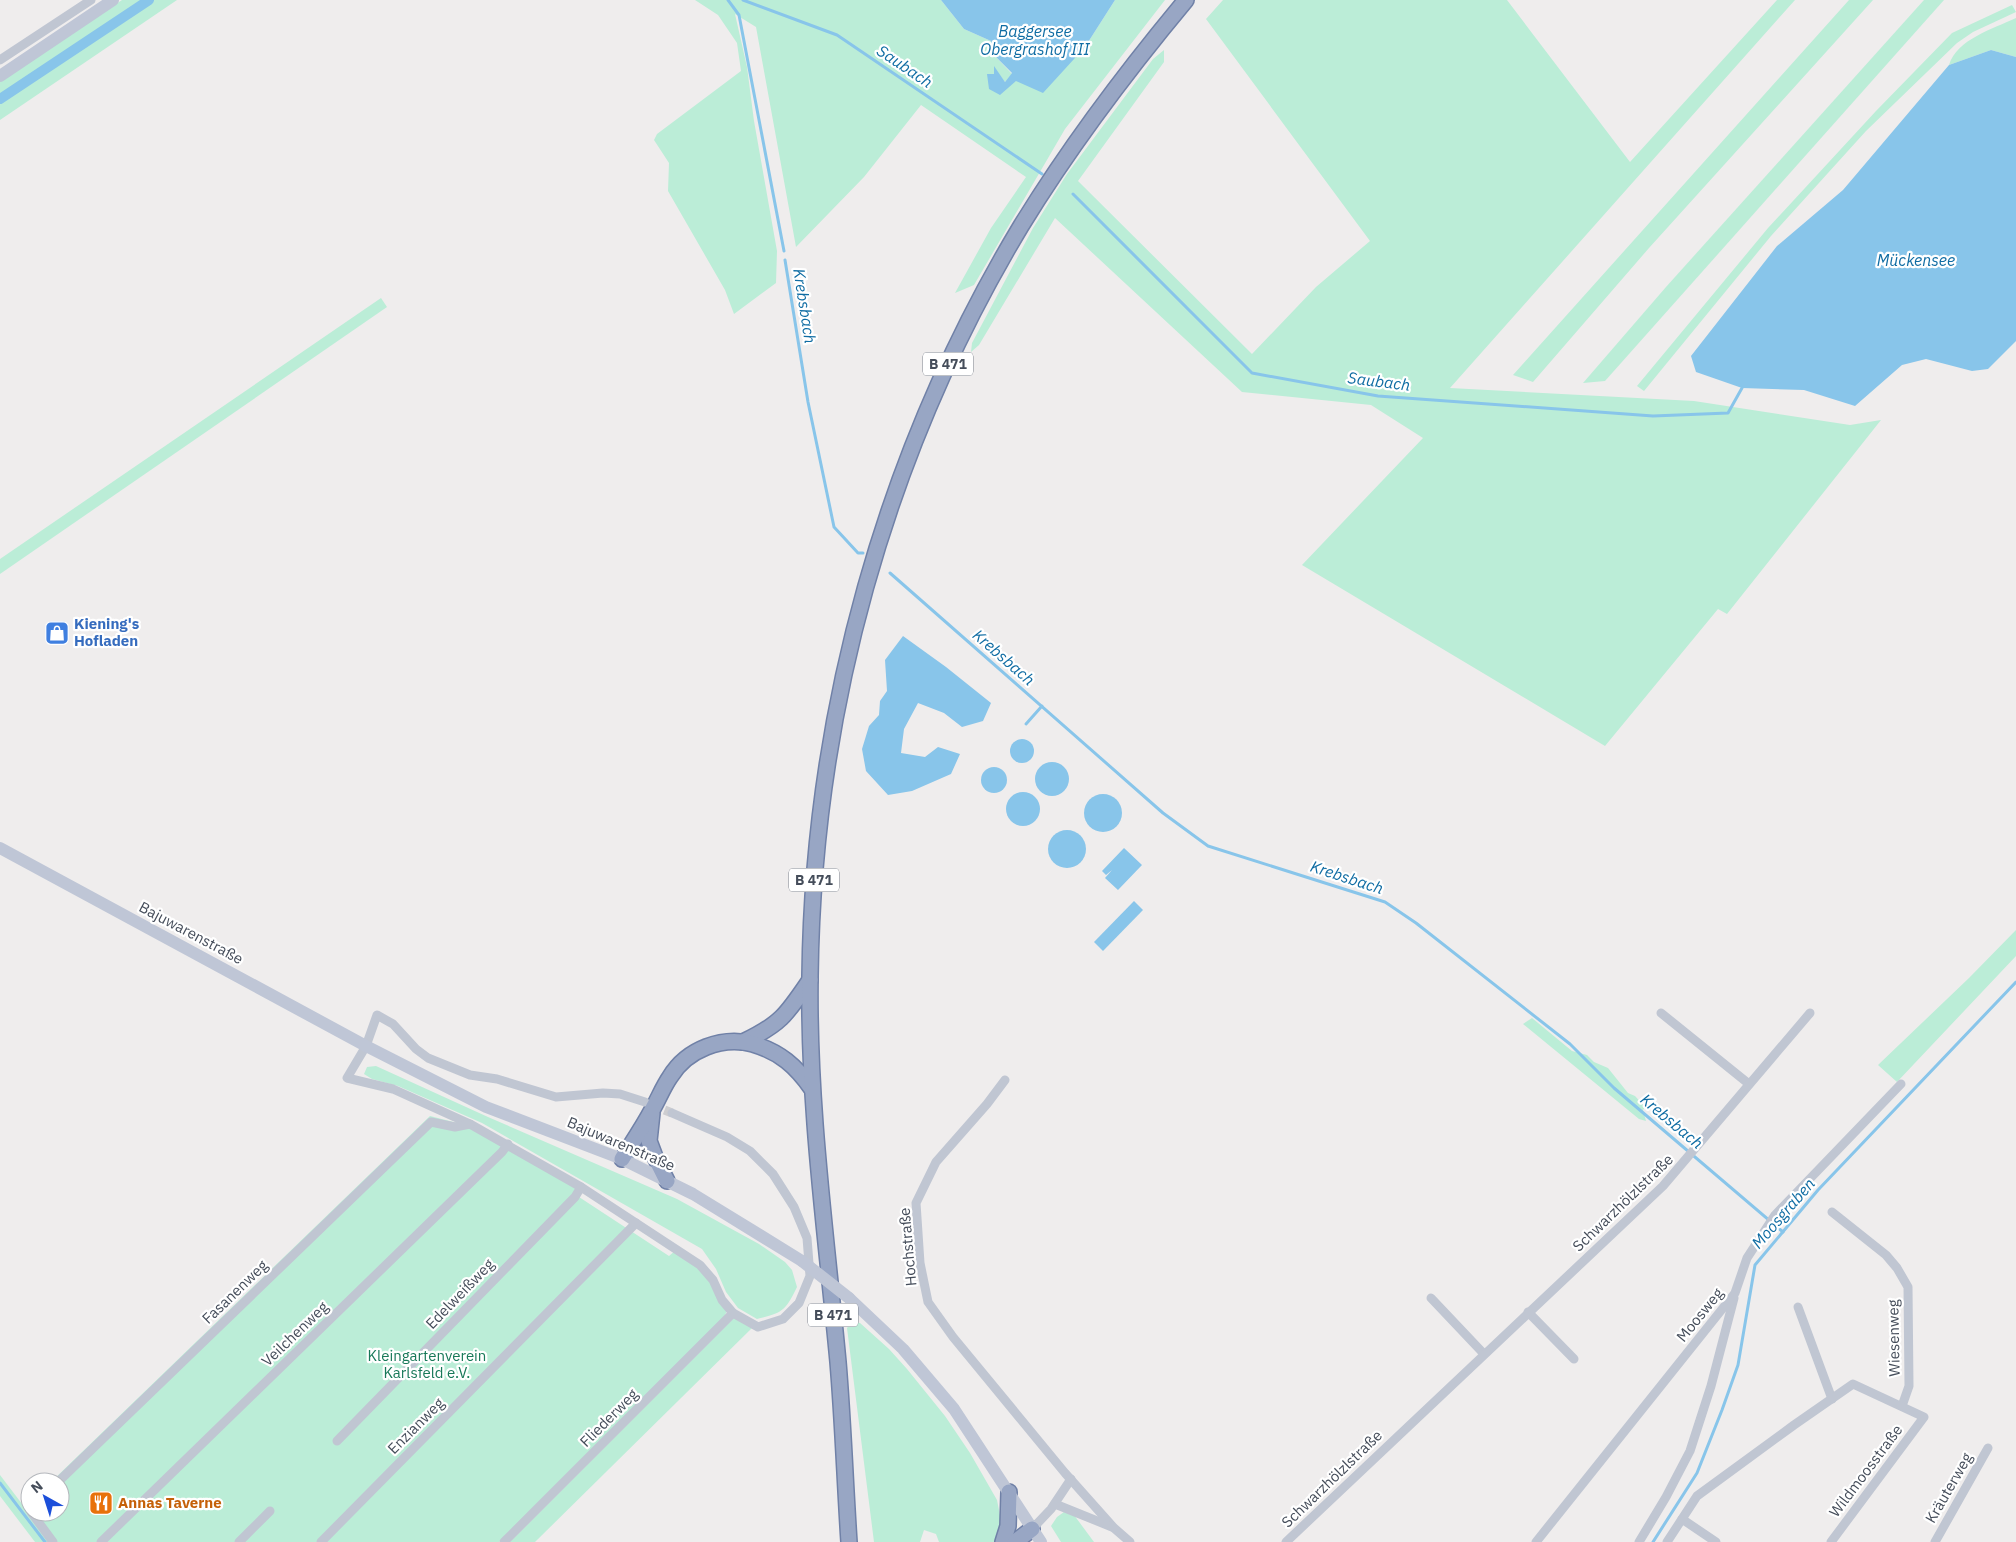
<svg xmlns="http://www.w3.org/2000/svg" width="2016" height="1542" font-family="'IBM Plex Sans',sans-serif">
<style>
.green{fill:#bbedd7}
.water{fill:#88c5ea}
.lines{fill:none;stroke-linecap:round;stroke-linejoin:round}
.stream{stroke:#88c5ea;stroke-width:3}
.canal{stroke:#88c5ea;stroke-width:10}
.minor-tunnel{stroke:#cdcdd0;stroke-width:9;stroke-dasharray:9 4.5;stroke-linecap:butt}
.trunk-casing{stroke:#7081a7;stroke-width:18}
.minor{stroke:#c0c6d2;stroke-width:9}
.secondary{stroke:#bfc6d6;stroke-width:12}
.trunk{stroke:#98a6c4;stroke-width:15}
.secondary-bridge{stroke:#bfc6d6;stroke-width:12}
.labels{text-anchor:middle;stroke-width:4.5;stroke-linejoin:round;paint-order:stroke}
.shield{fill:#fff;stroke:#7d828c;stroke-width:1}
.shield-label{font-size:14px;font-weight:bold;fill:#454d5a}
.shop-label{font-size:15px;font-weight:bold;fill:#366cbe;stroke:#fff;text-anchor:start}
.street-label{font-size:15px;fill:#454d5a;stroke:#fff}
.park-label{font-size:15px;fill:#187959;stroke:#fff}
.food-label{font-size:15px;font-weight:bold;fill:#c56008;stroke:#fff;text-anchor:start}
.water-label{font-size:16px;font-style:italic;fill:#0f6ca3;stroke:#fff}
</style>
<rect width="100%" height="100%" fill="#efeded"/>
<g class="green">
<path d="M122,0H177L0,120V81Z"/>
<path d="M695,0H941L964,29L991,41L995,56L1012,74L1005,82L994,68V75L989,89L1016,81L1085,47L1115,0H1165L1065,129L974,285L955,293L991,228L1026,177L921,105L864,177L796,247L756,27L735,14L747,67L754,121L777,251L776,283L734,314L725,290L668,191L669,163L654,140L657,134L741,71L737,43L718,15Z"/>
<path d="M1223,0H1507L1630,162L1777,0H1795L1450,388L1694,401L1850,425L1881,420L1727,614L1718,609L1605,746L1302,565L1423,438L1371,405L1242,392L1055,218L979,345L971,352L972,343L1033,228L1067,174L1153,59L1164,50V62L1078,181L1252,354L1316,287L1370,241L1206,19Z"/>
<path d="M1849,0H1873L1649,248L1533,382L1513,375Z"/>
<path d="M1924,0H1944L1605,381L1583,383L1666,287Z"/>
<path d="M2012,5L2016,12L1973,32L1957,43L1866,131L1771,236L1644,391L1637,386L1768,228L1876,111L1952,33Z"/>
<path d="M2016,18V57L1991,50L1949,65C1957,39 1993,29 2016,18Z"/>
<path d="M381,298L387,307L0,574V559Z"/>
<path d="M2016,930V956L1897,1082L1878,1065L1969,978Z"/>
<path d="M1532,1018L1572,1051L1587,1055L1594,1062L1608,1068L1628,1093L1635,1096L1645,1107L1643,1110L1646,1121L1639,1119L1523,1024Z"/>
<path d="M376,1066L488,1117L677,1199L759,1244L785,1262L792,1270L797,1287C786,1310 783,1313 757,1319L738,1308L726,1292L716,1269L702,1249L482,1123L398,1086L372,1079L364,1074L367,1067Z"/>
<path d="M430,1116L473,1127L583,1191L579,1197L669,1256L676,1250L699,1267L710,1282L727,1311L724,1317L499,1542H56L33,1512H60V1482H51Z"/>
<path d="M735,1317L752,1328L535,1542H510Z"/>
<path d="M852,1322L860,1323L889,1349L907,1369L945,1416L970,1453L997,1500L1002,1525L996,1542H939L936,1534L924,1530L920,1542H874L847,1328Z"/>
<path d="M0,1475L51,1542H35L0,1496Z"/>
<path d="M1064,1512L1074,1515L1094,1542H1061L1051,1526L1057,1517Z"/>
</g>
<g class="water">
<path d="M941,0H1115L1085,47L1043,93L1016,81L1000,95L989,89L987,74H994V66L1005,82L1012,73L995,56L991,41L964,29Z"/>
<path d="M1991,50L2016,57V341L1988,369L1972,371L1926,359L1902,365L1855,406L1804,390L1742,388L1696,372L1691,356L1777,246L1843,190L1949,65Z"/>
<path d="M903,636L946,667L991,703L983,721L962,727L944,713L918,703L904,729L901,753L925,757L938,747L960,754L951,774L912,791L888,795L866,771L862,749L869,726L879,715L880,701L887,691L885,660Z"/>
<circle cx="1022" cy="751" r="12"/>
<circle cx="1052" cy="779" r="17"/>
<circle cx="994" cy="780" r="13"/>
<circle cx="1023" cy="809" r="17"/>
<circle cx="1103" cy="813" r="19"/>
<circle cx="1067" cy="849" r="19"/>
<path d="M1124,848L1142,865L1118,890L1105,878L1112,870L1106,875L1102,871Z"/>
<path d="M1134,901L1143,910L1103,951L1094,942Z"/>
</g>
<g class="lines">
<g class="stream">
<path d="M728,0L739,15L784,251"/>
<path d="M743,0L837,35L1042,174"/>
<path d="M1073,194L1252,373L1378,396L1653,416L1728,413L1742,388"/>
<path d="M785,260L808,402L834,527L858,553H863"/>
<path d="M890,573L1163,813L1208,846L1385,902L1416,923L1570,1044L1614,1088L1783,1232"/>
<path d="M1026,724L1042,706"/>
<path d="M0,1483L45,1542"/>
<path d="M1653,1542L1697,1473L1722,1410L1738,1365L1755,1265L1818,1190L2016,982"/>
</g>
<path class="canal" d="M0,99L149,0"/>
<path class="minor-tunnel" d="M652,1105L672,1113"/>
<g class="trunk-casing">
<g id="trunk">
<path d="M743,1042C781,1024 787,1014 810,980"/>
<path d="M652,1113L649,1141L655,1157L667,1181"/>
<path d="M622,1159C632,1143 643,1127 652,1110C658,1100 663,1087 670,1077C687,1049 722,1036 753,1044C780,1052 796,1066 812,1089"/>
<path d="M849,1542C845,1482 843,1421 838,1362C826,1233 808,1106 810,976C813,713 885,452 1021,226C1070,146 1126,72 1186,0"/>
<path d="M1003,1542L1008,1526L1009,1492"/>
<path d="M1015,1542L1032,1529"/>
</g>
</g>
<g class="minor">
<path d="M0,60L91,0"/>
<path d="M1661,1013L1749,1084"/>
<path d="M1005,1080L987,1104L936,1162L916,1203L920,1263L928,1302L953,1337L1065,1473L1114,1528L1130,1542"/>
<path d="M645,1102L620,1094L603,1093L556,1097L497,1079L470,1075L428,1058L416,1049L393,1024L377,1015L366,1046L347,1078L393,1089L470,1124L581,1187L700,1265L713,1280L722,1300L733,1313L758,1327L783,1319L799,1303L810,1276L807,1238L794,1207L773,1174L750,1151L727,1137L672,1113"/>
<path d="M1832,1212L1886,1255L1897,1268L1908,1287L1909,1386L1902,1406"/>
<path d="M1431,1298L1484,1354"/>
<path d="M1798,1307L1832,1399"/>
<path d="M1528,1312L1574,1359"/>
<path d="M337,1441L575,1197L581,1187"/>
<path d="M58,1482L431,1122L455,1127L470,1124"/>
<path d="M1055,1504L1112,1527"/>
<path d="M31,1512L53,1542"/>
<path d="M1682,1519L1716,1542"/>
<path d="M1032,1529L1051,1509L1071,1479"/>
<path d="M101,1542L502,1152L508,1144"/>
<path d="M239,1542L270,1511"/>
<path d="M321,1542L636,1223"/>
<path d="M504,1542L733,1313"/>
<path d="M1286,1542L1663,1186L1810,1013"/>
<path d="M1536,1542L1735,1293L1747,1258L1775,1215L1901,1084"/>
<path d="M1639,1542L1666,1497L1690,1451L1711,1386L1734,1298"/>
<path d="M1667,1542L1697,1496L1794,1425L1853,1384L1924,1417L1831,1542"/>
<path d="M1935,1542L1988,1448"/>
</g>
<g class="secondary">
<path d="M0,76L113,0"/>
<path d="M0,848L366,1046L486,1107L622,1159L693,1194L802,1261"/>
<path d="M849,1298L903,1349L954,1409L1041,1542"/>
</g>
<use href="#trunk" class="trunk"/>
<path class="secondary-bridge" d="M802,1261L849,1298"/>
</g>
<defs>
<g id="shop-square" transform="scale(1.25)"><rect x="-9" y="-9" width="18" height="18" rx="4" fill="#3f7fe0" stroke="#fff"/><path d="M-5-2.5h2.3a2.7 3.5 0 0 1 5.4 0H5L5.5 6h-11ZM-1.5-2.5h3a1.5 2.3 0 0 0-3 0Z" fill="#fff"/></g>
<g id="restaurant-square" transform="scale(1.25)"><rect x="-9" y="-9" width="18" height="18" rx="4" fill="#e8710a" stroke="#fff"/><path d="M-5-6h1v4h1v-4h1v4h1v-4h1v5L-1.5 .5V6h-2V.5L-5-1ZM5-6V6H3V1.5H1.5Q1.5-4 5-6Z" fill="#fff"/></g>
</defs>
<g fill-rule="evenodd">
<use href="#shop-square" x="57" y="633"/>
<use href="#restaurant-square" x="101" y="1503"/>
</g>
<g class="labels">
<g class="shield">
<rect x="923" y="352.5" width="50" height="23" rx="4"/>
<rect x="789" y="868.5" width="50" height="23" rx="4"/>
<rect x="808" y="1303.5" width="50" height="23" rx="4"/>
</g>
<g class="shield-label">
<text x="948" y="369">B 471</text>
<text x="814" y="885">B 471</text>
<text x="833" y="1320">B 471</text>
</g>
<g class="shop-label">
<text x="74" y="629">Kiening's<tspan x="74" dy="17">Hofladen</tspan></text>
</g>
<g class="street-label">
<text transform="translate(191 933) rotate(28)" y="5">Bajuwarenstraße</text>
<text transform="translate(621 1144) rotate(23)" y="5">Bajuwarenstraße</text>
<text transform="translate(1623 1203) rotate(-44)" y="5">Schwarzhölzlstraße</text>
<text transform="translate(908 1247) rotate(-95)" y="5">Hochstraße</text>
<text transform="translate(235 1292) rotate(-44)" y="5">Fasanenweg</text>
<text transform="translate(460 1294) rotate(-46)" y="5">Edelweißweg</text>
<text transform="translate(1700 1315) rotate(-51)" y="5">Moosweg</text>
<text transform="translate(295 1334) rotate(-44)" y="5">Veilchenweg</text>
<text transform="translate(1894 1338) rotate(-91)" y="5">Wiesenweg</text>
<text transform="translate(609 1418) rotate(-45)" y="5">Fliederweg</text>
<text transform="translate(416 1426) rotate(-45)" y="5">Enzianweg</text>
<text transform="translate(1866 1471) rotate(-53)" y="5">Wildmoosstraße</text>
<text transform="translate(1332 1479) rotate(-44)" y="5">Schwarzhölzlstraße</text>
<text transform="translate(1949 1488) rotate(-60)" y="5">Kräuterweg</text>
</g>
<g class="park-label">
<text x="427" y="1361">Kleingartenverein<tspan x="427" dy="17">Karlsfeld e.V.</tspan></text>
</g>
<g class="food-label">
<text x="118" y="1508">Annas Taverne</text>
</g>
<g class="water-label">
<text x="1035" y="37">Baggersee<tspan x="1035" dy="18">Obergrashof III</tspan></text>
<text transform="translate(905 66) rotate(34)" y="6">Saubach</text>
<text x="1916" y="266">Mückensee</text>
<text transform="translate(805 306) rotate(81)" y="6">Krebsbach</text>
<text transform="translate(1379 381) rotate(7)" y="6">Saubach</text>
<text transform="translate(1004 657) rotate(41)" y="6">Krebsbach</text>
<text transform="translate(1347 877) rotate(18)" y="6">Krebsbach</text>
<text transform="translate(1672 1121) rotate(40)" y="6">Krebsbach</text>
<text transform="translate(1783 1213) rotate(-49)" y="6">Moosgraben</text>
</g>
</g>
<g transform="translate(45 1497) rotate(321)"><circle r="24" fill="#ffffff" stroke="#b5b8bd"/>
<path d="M0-4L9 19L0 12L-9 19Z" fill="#1c4fda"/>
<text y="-8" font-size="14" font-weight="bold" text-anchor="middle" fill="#454d5a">N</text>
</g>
</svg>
